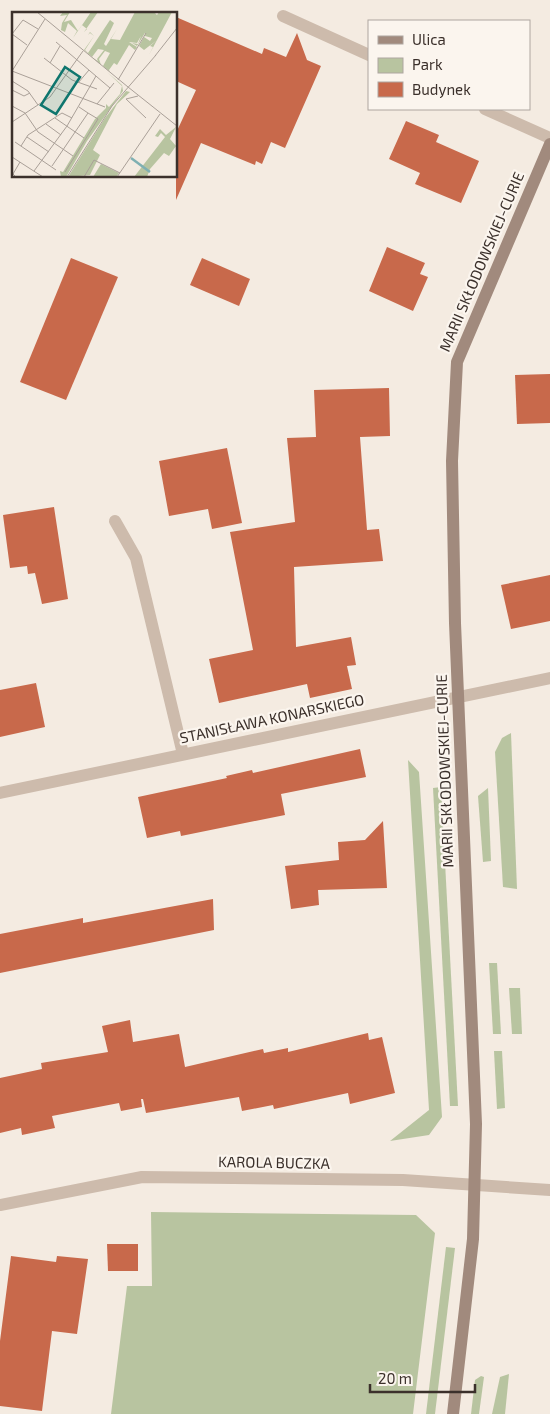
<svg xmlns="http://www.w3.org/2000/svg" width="550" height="1414" font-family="'Exo 2',sans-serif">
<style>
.green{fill:#b8c4a0}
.building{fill:#c8694b}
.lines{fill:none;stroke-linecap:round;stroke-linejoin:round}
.lane{stroke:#cdbbac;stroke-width:12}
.street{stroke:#cdbbac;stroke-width:12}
.secondary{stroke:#a18a7d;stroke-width:12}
.labels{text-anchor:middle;stroke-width:4.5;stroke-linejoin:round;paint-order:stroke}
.street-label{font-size:15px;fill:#3b302b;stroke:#fbf5ee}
.inset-river{fill:none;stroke:#7fb0b2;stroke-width:2.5}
.inset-road{fill:none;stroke:#aaa098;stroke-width:1}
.view{fill:#0f766e;fill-opacity:0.15;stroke:#0f766e;stroke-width:2.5}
.inset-edge{fill:none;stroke:#3b302b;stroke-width:2.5}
</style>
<rect width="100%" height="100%" fill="#f4ebe1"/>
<g class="green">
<path d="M511,733L517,889L503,887L495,752L502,738Z"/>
<path d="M408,760L419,772L442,1117L429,1135L390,1141L429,1110Z"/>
<path d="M441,787L458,1106H450L433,788Z"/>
<path d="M488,788L491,861L483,862L478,796Z"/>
<path d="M489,963H497L501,1034H493Z"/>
<path d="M509,988H520L522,1034H512Z"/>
<path d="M494,1051H502L505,1108L497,1109Z"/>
<path d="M151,1212L416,1215L435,1233L413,1414H111L127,1286H152Z"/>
<path d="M446,1247L455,1248L435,1414H426Z"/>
<path d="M509,1374L505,1414H492L500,1377Z"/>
<path d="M481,1376L484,1377L479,1414H471L475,1380Z"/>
</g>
<g class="building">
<path d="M176,17L262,54L264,48L286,57L297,33L307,60L321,66L285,148L271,142L262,164L256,161L255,165L201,143L176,200V133L196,90L176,81Z"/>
<path d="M406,121L439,135L436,142L479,161L461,203L415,184L420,173L389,159Z"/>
<path d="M387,247L425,263L420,274L428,277L413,311L369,291Z"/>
<path d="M71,258L118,277L66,400L20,382Z"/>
<path d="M202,258L250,279L239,306L190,285Z"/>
<path d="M550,374V423L517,424L515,375Z"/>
<path d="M389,388L390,436L360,437L367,530L379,529L383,561L294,567L296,647L351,637L356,665L347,666L352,689L310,698L307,684L219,703L209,659L253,650L230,532L295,522L287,438L316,437L314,390Z"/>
<path d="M227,448L242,523L212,529L208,509L169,516L159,461Z"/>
<path d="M54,507L68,599L42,604L35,573L28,574L27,566L10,568L3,515Z"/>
<path d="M550,575V621L511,629L501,585Z"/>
<path d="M36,683L45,727L0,737V690Z"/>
<path d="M360,749L366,777L281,794L285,815L181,836L180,831L147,838L138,797L227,778L226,776L252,770L253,773Z"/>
<path d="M383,821L387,888L318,890L319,905L291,909L285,866L339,860L338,842L365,840Z"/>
<path d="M213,899L214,930L0,973V934L83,918V923Z"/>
<path d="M130,1020L133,1042L179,1034L185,1067L263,1049L264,1053L288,1048V1052L368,1033L369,1040L382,1037L395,1093L350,1104L348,1093L274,1109L273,1105L242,1111L239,1097L146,1113L143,1099H141L142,1107L121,1111L119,1103L52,1116L55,1128L22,1135L21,1128L0,1133V1078L42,1069L41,1063L108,1052L102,1026Z"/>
<path d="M107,1244H138V1271H108Z"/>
<path d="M11,1256L56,1262L57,1256L88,1259L77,1334L52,1331L42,1411L0,1406V1341Z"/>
</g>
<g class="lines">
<g class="lane">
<path d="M283,16L369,55"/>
<path d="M485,109L550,138"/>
<path d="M115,521L136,558L183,754"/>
</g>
<g class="street">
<path d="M0,793L550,678"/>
<path d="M0,1205L142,1177L403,1180L550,1190"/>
</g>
<path class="secondary" d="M453,1414L473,1239L476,1124L455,623L452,461L457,362L550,144"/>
</g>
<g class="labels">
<g class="street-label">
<text transform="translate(482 262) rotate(-67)" y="5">MARII SKŁODOWSKIEJ-CURIE</text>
<text transform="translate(272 719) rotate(-12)" y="5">STANISŁAWA KONARSKIEGO</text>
<text transform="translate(445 771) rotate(-92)" y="5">MARII SKŁODOWSKIEJ-CURIE</text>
<text transform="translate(274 1163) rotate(1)" y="5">KAROLA BUCZKA</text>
</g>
</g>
<g transform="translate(12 12)">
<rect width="165" height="165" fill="#f4ebe1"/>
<path d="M51,0H58L52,10L59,8L66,19L79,0H86L72,20L75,17L70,13L61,26L65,19L56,11L53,20L49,18L50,11L55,3L48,4ZM123,0H142L145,3L147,0H160L137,43L141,35L138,34L145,28L132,38L127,34L132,25L138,29L140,26L133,24V21L125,34L120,31L126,32L129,24L125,31L117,30L125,35L123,38L117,33L105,53L102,51L97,58L98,60L91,54L98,41L93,39L87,47L89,53L81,46L86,49L85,47L92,38L86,37L80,45L72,38L82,24L78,21L76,23L78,20L82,24L73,38L76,41L98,8L102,11L92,32L94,34L105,17L99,27L108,28ZM95,60L110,73L111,79L75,129L54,165H49L48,159L51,160L83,107L94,96V92L97,95L108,82L110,74ZM114,79L118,80L105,92L81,138L88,143L78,163L56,165L93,106ZM164,115L158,127L164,134L157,144L152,141L138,157L135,165H122L153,125L149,121L146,125L143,124L148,117L154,123ZM89,152L107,161L104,165H81Z" fill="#b8c4a0"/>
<path class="inset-river" d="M119,146L138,160"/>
<path class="inset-road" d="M25,0L116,75M0,22L11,8L26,17M0,22L15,33M44,30L98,76M143,44L165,16M32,46L60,68L85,77M38,51L48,34M0,59L93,95M0,59L33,7M106,68L134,21M0,69L16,79L26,93M66,71L77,58M116,75L165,114M0,78L12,84L18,81M126,84L114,87L134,106M85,92L102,71M0,94L13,101L26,120L61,144M43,106L72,126M0,110L38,85L71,39M34,112L49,123M15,125L37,140M3,130L44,158M9,134L16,123L50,101L60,106M0,145L31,165M40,154L76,101L67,95M22,159L55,114L84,64M53,160L86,107L76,101M4,165L1,162L8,150M55,165L100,94L144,43M72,165L82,148L108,161M105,165L148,102"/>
<path class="view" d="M53,55L68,65L44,102L29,93Z"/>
<rect width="165" height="165" class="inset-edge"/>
</g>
<rect x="368" y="20" width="162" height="90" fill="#fbf5ee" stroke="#aea6a0"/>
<rect x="378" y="36" width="25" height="8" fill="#a18a7d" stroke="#aea6a0"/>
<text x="412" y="45" font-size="15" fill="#3b302b">Ulica</text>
<rect x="378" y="58" width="25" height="15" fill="#b8c4a0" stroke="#aea6a0"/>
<text x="412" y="70" font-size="15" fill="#3b302b">Park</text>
<rect x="378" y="82" width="25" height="15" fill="#c8694b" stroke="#aea6a0"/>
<text x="412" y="95" font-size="15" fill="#3b302b">Budynek</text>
<path d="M370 1384v8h105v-8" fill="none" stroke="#3b302b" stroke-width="2.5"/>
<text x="378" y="1384" font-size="15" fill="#3b302b" stroke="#fbf5ee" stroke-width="4" paint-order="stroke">20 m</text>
</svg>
